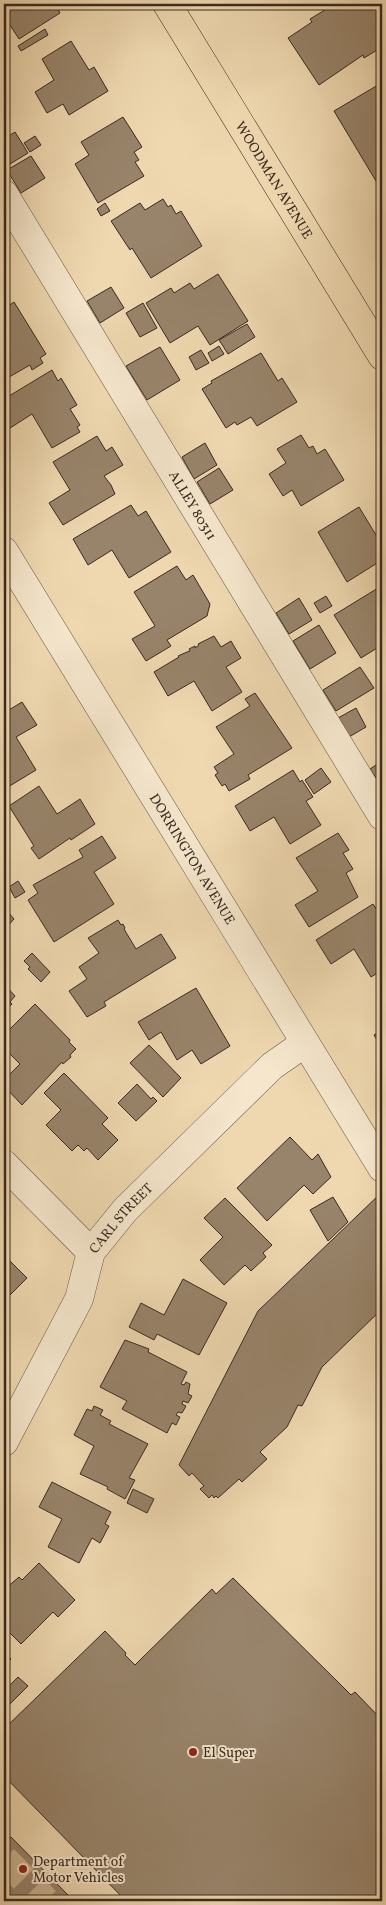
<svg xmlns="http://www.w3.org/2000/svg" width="386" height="1905" font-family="Vollkorn,serif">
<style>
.building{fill:#98846b;stroke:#392a21}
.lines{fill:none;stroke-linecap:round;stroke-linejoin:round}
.minor-tunnel{stroke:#cbb593;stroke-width:28;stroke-dasharray:28 14;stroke-linecap:butt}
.minor-casing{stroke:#665645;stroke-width:29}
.major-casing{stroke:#392a21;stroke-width:29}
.minor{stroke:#f5e6cc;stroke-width:28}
.major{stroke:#efd8b0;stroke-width:28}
.poi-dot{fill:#8f2418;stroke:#f5e6cc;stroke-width:2}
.labels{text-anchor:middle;stroke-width:4;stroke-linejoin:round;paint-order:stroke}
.street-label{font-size:14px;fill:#392a21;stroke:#f5e6cc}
.poi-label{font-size:14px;fill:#392a21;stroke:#f5e6cc;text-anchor:start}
</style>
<rect width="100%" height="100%" fill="#efd8b0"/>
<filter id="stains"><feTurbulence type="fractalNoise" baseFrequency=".004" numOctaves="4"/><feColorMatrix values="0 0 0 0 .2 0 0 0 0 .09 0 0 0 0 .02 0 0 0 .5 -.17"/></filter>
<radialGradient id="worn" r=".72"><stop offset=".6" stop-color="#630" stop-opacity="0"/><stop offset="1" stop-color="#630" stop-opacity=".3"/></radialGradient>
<g class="building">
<path d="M4,4H55L60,13L19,39L10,25L4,29Z"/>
<path d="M343,4H382V47L364,58L363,55L319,85L288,38L312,22L310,19L333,5L335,8Z"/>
<path d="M45,29L48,35L21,51L18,46Z"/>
<path d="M71,41L89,70L94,67L108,91L69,115L63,104L47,113L35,92L54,80L42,59Z"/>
<path d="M378,85L382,93V191L334,111Z"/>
<path d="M123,117L142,147L134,152L139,160L135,162L144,176L98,203L75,164L89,155L81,142Z"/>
<path d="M15,132L28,153L5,167L4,165V139Z"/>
<path d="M35,136L41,145L30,152L24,143Z"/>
<path d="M31,156L45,178L21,193L7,170Z"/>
<path d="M163,199L168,207L171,205L176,214L181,211L202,246L151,278L132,248L130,250L111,221L140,203L145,210Z"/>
<path d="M105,203L110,211L101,216L97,209Z"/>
<path d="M218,274L248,321L210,345L198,326L170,343L146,303L171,288L174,293L190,283L194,289Z"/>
<path d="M111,287L124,308L100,323L87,301Z"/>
<path d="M14,302L46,354L40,358L43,363L32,370L30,365L4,380V309Z"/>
<path d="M143,303L157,328L140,337L126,313Z"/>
<path d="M247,324L255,337L228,354L219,340Z"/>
<path d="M219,346L224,354L212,361L208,353Z"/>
<path d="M160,347L180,380L147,400L126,366Z"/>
<path d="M201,350L209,363L196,370L189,357Z"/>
<path d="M261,353L278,381L282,378L297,402L257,426L251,417L237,425L235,422L226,428L202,389L212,383L211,381Z"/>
<path d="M52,370L58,381L61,378L77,405L70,409L80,425L77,427L80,432L52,448L32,414L7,430L4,424V399Z"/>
<path d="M301,435L309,448L313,446L317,454L325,449L344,480L301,506L292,490L283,496L269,474L286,463L277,449Z"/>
<path d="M97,436L106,451L112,447L123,465L104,476L111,485L115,494L63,525L49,503L70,490L53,462Z"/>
<path d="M205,443L217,465L194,479L182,457Z"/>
<path d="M219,468L233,490L210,504L197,482Z"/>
<path d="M131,505L138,516L146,511L171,552L129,578L112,550L88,565L73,539Z"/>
<path d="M359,507L382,545V560L347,582L318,532Z"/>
<path d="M177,566L186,580L193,575L210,604L207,616L167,640L171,646L146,661L132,639L155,626L134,592Z"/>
<path d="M378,588L382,594V645L361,658L334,615Z"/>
<path d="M326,596L332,606L320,613L314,603Z"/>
<path d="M299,598L312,620L289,634L276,613Z"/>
<path d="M319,625L336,653L310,669L293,641Z"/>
<path d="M214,636L221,647L231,641L241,658L226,667L242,692L212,711L194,681L168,696L154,672L179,657L178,656L187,652L190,651L189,649L195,646V648L199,645L198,644Z"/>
<path d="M360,667L374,688L336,711L323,690Z"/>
<path d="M255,693L292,748L248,775L250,779L229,791L225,784L222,786L215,775L218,773L214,767L234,754L216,727L250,706L245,699Z"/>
<path d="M22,702L37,725L16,737L36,770L8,787L9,788L4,791V713Z"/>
<path d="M356,708L366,727L349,737L338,718Z"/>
<path d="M382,761V787L370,769Z"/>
<path d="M321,768L331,782L314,794L305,780Z"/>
<path d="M293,770L300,782L302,780L313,797L306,801L321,825L290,844L274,817L250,831L235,806Z"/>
<path d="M39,786L57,814L80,799L95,824L71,840L70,838L39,859L31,848L34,846L9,806Z"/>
<path d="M338,833L349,850L343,853L353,869L346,873L358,897L309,927L295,905L318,891L296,858Z"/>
<path d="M102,836L116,858L94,872L114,904L54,942L28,900L38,893L33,885L83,857L79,850Z"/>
<path d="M18,881L25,892L15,898L9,887Z"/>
<path d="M373,904L380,915L382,913V970L371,977L354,949L331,964L316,940Z"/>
<path d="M8,912L14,919L4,930V916Z"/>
<path d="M118,920L121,925L123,924L125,928L124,929L136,949L161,934L176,958L104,1002L106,1006L87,1017L69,991L87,979L79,967L99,953L88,938Z"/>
<path d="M32,953L50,972L41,982L28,969L30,967L24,961Z"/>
<path d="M4,984L15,996L10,1002L12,1004L4,1012Z"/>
<path d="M196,988L230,1046L201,1064L192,1050L177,1060L161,1032L149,1040L138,1022Z"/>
<path d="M35,1004L70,1040L69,1042L76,1049L70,1055L71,1057L63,1064L62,1062L22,1105L4,1086V1080L20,1064L4,1048V1035Z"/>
<path d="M382,1030V1048L374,1035Z"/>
<path d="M149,1045L181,1078L163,1097L130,1063Z"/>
<path d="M64,1073L108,1118L102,1124L118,1140L98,1160L87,1148L84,1151L78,1145L72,1151L46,1125L61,1110L44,1093Z"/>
<path d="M137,1084L151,1099L153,1097L157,1101L136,1121L118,1103Z"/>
<path d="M290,1137L312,1160L318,1154L331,1177L313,1194L304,1185L267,1221L237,1188Z"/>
<path d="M382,1192V1309L322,1367L302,1406L298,1405L287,1427L260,1452L267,1459L242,1482L239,1479L218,1498L216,1496L214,1498L212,1495L209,1498L200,1489L204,1486L192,1473L189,1476L179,1465L258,1311Z"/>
<path d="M333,1197L348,1222L328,1241L310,1210Z"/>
<path d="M225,1198L272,1245L263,1253L266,1257L251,1271L245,1265L224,1285L200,1260L223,1237L204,1218Z"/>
<path d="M4,1255L27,1278L4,1301Z"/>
<path d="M183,1279L227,1303L199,1355L157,1334L154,1340L129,1327L141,1303L164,1315Z"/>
<path d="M125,1340L149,1349L148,1352L187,1372L181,1384L184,1385L186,1382L190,1384L188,1394L192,1396L188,1403L183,1401L182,1404L186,1406L182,1413L178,1412L176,1415L180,1417L176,1425L172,1423L167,1433L122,1409L127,1401L100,1387Z"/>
<path d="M94,1406L103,1410L100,1415L111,1421L109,1424L148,1444L129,1478L135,1480L125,1499L107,1489L108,1487L80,1474L94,1446L74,1435L87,1409L92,1411Z"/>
<path d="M52,1482L111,1512L105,1524L109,1526L100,1543L92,1538L79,1563L48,1547L62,1519L39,1507Z"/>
<path d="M133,1489L154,1499L147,1513L127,1503Z"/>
<path d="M39,1563L75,1600L58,1617L53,1612L21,1644L4,1627V1588L5,1589L19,1577L22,1580Z"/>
<path d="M233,1578L351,1695L355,1692L382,1720V1901H126L4,1776V1729L105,1631L126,1653L125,1655L135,1665L212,1589L216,1594Z"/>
<path d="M4,1652L11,1659L4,1666Z"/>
<path d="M18,1677L28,1686L5,1709L4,1707V1691Z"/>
<path d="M11,1837L68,1895L61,1901H4V1843Z"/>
</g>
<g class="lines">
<path class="minor-tunnel" d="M4,1859L46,1901"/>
<g class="minor-casing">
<g id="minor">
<path id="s1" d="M4,194L382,816"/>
<path id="s2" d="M4,551L382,1168"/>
<path d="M4,1164L91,1252"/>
<path id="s3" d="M4,1442L79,1299L91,1252L125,1210L272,1066L305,1043"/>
</g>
</g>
<g class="major-casing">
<g id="major">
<path id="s4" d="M167,4L382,356"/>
</g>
</g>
<use href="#minor" class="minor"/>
<use href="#major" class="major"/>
</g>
<g class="poi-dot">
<circle cx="193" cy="1752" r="5"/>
<circle cx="23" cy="1869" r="5"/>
</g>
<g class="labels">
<g class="street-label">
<text dy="5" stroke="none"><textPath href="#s4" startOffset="206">WOODMAN AVENUE</textPath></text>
<text dy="5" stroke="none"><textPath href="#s1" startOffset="364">ALLEY 80311</textPath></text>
<text dy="5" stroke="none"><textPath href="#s2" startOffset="361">DORRINGTON AVENUE</textPath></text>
<text dy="5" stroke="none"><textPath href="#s3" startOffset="255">CARL STREET</textPath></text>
</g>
<g class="poi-label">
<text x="203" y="1757">El Super</text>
<text x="33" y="1866">Department of<tspan x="33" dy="16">Motor Vehicles</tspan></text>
</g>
</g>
<rect width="386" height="1905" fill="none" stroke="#efd8b0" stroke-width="20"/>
<rect x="5" y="5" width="376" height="1895" fill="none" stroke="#392a21" stroke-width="2.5"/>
<rect x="10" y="10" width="366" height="1885" fill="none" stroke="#392a21"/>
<rect width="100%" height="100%" filter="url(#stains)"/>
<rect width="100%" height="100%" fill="url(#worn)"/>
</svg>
